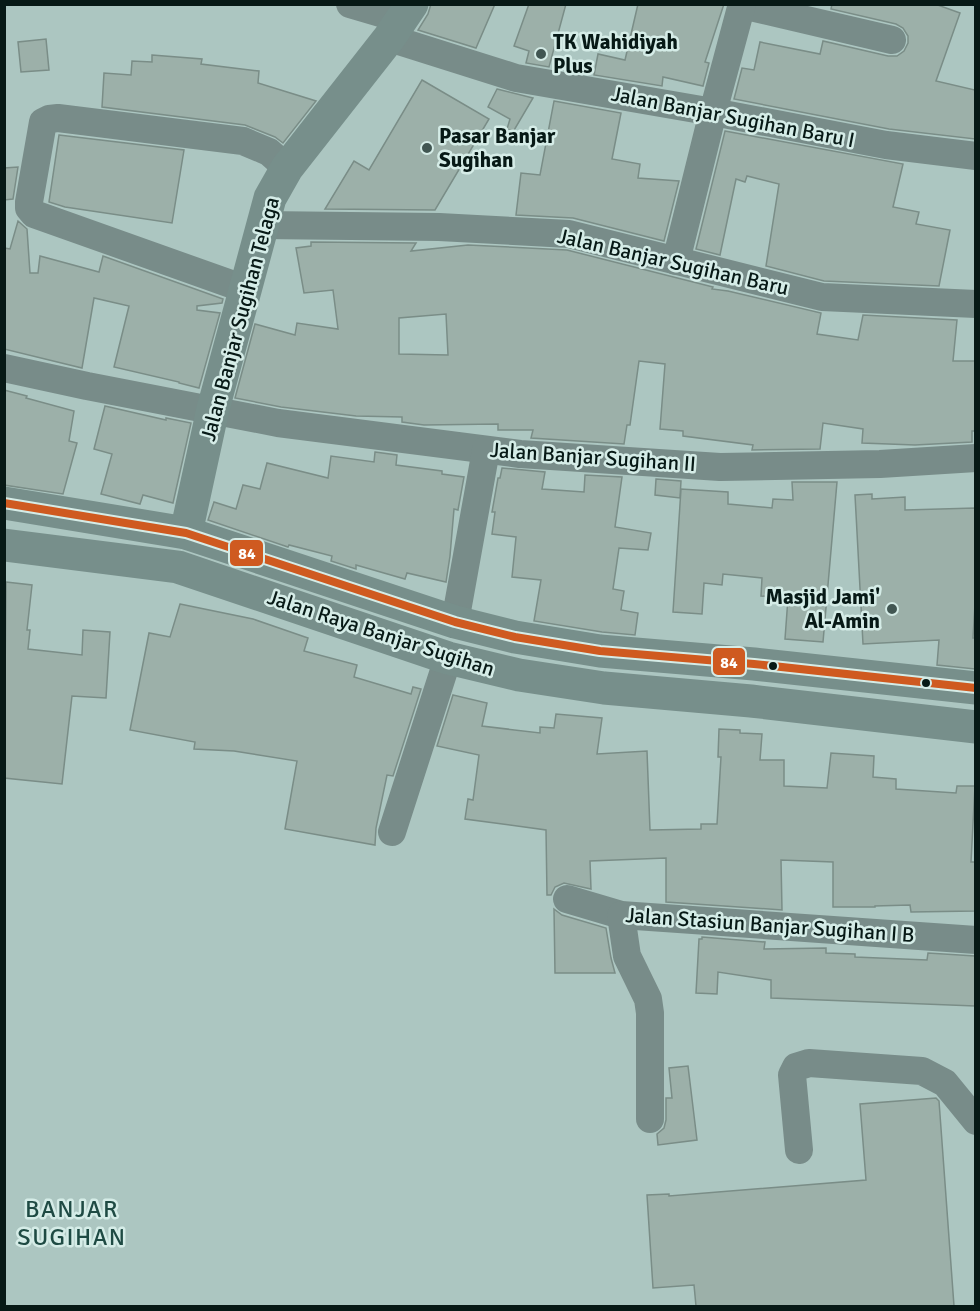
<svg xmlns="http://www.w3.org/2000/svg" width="980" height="1311" font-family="Signika,sans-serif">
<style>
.building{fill:#9cb0a9;stroke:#7a8d87;stroke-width:1.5;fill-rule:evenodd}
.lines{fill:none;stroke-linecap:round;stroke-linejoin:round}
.minor{stroke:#788c89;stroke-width:28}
.major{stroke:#778f8b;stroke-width:33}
.bus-1-casing{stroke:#d5ece7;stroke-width:12}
.bus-1{stroke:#cf5a20;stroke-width:8}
.poi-dot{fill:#415652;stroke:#d5ece7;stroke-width:2}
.bus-dot{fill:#071916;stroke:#d5ece7;stroke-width:2}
.labels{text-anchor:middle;stroke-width:5;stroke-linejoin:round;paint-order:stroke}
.poi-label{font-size:21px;font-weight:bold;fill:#071916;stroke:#d5ece7;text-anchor:start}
.street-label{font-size:21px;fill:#071916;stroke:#d5ece7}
.quarter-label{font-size:24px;letter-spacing:1.5px;fill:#1e4a43;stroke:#d5ece7}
.line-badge{stroke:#d5ece7;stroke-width:2}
.badge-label{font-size:16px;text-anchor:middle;font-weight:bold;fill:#fff}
</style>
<rect width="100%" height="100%" fill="#acc6c1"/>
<g class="building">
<path d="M431,4H495L476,48L418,30L428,14Z"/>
<path d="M529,4H566L549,67L526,63L529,51L514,46Z"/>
<path d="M638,4H724L705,62L709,63L703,86L663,77L662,86L594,75L598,54L625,60Z"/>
<path d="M832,4H935L960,13L936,81L975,90V139L889,129L734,99L742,68L754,70L760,42L820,54L823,41L888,56H897L904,51L908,43V36L903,28L896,24L831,9Z"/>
<path d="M46,39L49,70L21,72L18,42Z"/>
<path d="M152,55L202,59L201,64L259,71L258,83L316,101L283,143L275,137L245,125L102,107L104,73L131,75L132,61L152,62Z"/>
<path d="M422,80L489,119L435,210L325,209L354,161L369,170Z"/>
<path d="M497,89L533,98L513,132L507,129L510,119L488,107Z"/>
<path d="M554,101L621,113L612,159L640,164L638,178L679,181L664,241L573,218L516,215L521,173L540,175Z"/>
<path d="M725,131L903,164L893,207L919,212L916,224L950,230L939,286L824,281L766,266L779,184L747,176L745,182L736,179L720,255L696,249Z"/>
<path d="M59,135L184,150L172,223L65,207L49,202Z"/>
<path d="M18,167L13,199L4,200V168Z"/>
<path d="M18,221L27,229L30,273H38L40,256L99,272L103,256L223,299L222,303L197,306V310L220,313L199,388L179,383V382L114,367L129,306L94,298L82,368L4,349V248L10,249Z"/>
<path d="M311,242L416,243L411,251L468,245L567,250L713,287L712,289L728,291L821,313L817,334L858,340L863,315L957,320L953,361H975V431H972V442L915,445L862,443L863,429L823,423L820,449L752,450L753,445L683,436V431L660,429L665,364L639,361L630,425H627L624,444L531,438L533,430H498V424L424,425L402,422V417L356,416L281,407L235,398L255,324L295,335L297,323L338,329L333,290L304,293L296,248L311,246ZM446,314L448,355L399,354V318Z"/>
<path d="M4,390L27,396L26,398L74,411L69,441L77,443L63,494L4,485Z"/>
<path d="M105,406L166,420V418L191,423L173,503L143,495L140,504L101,494L112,454L94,449Z"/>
<path d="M375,452L397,455L396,465L442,471V474L464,477L458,510L454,509L450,556L446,582L407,573L405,579L356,565V569L331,561L332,556L289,545L288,547L208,520L214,502L236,509L243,485L260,489L267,463L328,478L331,456L374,462Z"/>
<path d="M502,468L545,472L542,489L584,492L585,475L622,477L615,527L651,533L648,550L619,548L613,589L624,591L621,610L638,613L635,635L602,632L534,621L541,580L512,577L516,537L492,534L495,512H492L498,478H500Z"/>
<path d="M656,479L681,481L680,498L655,495Z"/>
<path d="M792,482H837L823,642L785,639L788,598L761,596L762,578L723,574L722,585L704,583L702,614L673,612L681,489L728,492V504L772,508L773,499L793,500Z"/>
<path d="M872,494V499L905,497V510L975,508V604L973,638H975V669L937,665L939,640L863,644L855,495Z"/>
<path d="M6,582L32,585L27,630H30L28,649L82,655L83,630L110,632L106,698L72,696L62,784L4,778Z"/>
<path d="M180,604L253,619L308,638L304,651L357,665L354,677L411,694L413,687L421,689L393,776L387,775L376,828L375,845L285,829L297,761L234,751L194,749L195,742L130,730L149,633L170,637Z"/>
<path d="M453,695L487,703L482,726L540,733V727L554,728L556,714L602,718L597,754L647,751L650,830L701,829V824H717L721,757H718L719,729L740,730V733L762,734L760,760H784V786L827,788L831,753L874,756L873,777L896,779V789L956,793L957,786H975L971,862H975V911L911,912L910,905L875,906V907H833V862L781,860L782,910L666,902V858L590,861L591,889L564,883L555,887L551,895H547L546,830L465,819L468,799L473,800L479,755L437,746Z"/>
<path d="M554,909L562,915L606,928L611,958L615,973H555Z"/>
<path d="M702,937L765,942L764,949L826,948V953L855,954V957L927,960L928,953L975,956V1006L771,998V980L718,972L717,994L696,993L699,939H702Z"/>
<path d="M688,1066L697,1140L658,1145L657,1134L664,1128L666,1120V1098H672L669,1068Z"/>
<path d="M936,1098L939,1101L954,1306H696L694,1285L653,1288L647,1195L669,1194V1196L866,1180L860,1104Z"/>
</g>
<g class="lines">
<g class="minor">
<path d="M350,4L401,19"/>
<path d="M742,5L892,40"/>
<path d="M389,38L516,78L713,112L886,145L976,156"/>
<path d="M262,225L439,227L569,234L822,297L976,304"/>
<path d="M676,261L713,112L742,4"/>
<path d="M245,289L34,214L29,208V202L43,122L49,119L58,118L243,141L269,152L287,168"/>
<path d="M4,368L87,386L278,423L520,454L720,467L880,464L976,458"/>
<path d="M455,622L486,450"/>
<path d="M392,832L448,658"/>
<path d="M567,899L621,915L976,940"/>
<path d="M621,915L627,956L648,999L650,1013V1119"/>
<path d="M799,1150L792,1075L796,1067L809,1063L922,1071L945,1083L976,1121"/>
</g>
<g class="major">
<path d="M4,503L186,533L455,622L515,637L600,651L754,664L976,688"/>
<path d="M186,533L213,409L270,198L287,168L389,38L412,4"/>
<path d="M4,545L178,567L448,658L519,675L604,688L751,701L976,727"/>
</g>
<g class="bus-1-casing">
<path id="bus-1" d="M4,503L186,533L455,622L515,637L600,651L754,664L976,688"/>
</g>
<use href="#bus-1" class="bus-1"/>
</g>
<g class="poi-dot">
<circle cx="541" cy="54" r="6"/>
<circle cx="427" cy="148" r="6"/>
<circle cx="892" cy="609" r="6"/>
</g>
<g class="bus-dot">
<circle cx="773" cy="666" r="5"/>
<circle cx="926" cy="683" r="5"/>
</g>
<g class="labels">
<g class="poi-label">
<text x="553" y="49">TK Wahidiyah<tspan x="553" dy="24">Plus</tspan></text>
<text x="439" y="143">Pasar Banjar<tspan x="439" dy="24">Sugihan</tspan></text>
<text x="880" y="604" text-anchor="end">Masjid Jami'<tspan x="880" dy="24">Al-Amin</tspan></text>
</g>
<g class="street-label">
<text transform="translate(733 117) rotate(11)" y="7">Jalan Banjar Sugihan Baru I</text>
<text transform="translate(673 262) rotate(13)" y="7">Jalan Banjar Sugihan Baru</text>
<text transform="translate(240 319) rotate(-75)" y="7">Jalan Banjar Sugihan Telaga</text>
<text transform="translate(593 457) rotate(4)" y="7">Jalan Banjar Sugihan II</text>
<text transform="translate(381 633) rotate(18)" y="7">Jalan Raya Banjar Sugihan</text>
<text transform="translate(770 925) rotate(4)" y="7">Jalan Stasiun Banjar Sugihan I B</text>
</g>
<g class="quarter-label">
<text x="72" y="1217">BANJAR<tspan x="72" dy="28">SUGIHAN</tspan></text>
</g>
</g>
<g class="line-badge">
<rect x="229" y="539" width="35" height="28" rx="6" fill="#cf5a20"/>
<rect x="712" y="647" width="34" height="29" rx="6" fill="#cf5a20"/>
</g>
<g class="badge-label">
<text x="247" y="559">84</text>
<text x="729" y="668">84</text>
</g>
<rect width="980" height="1311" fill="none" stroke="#071916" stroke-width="12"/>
</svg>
